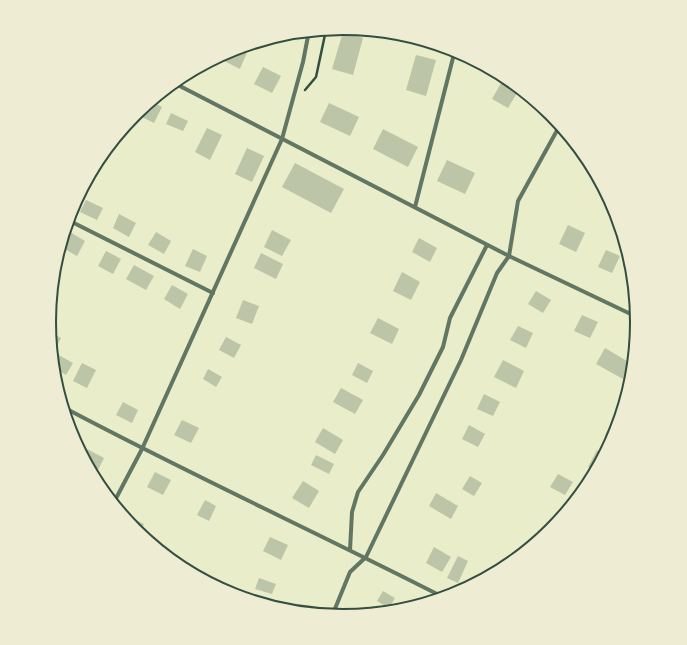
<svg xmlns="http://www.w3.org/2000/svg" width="687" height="645" font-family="'Fira Sans',sans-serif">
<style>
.building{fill:#bcc5a7}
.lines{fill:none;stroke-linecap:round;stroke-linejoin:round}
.path{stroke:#344e41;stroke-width:2.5}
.minor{stroke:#617663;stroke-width:4}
.rim{fill:none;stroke:#344e41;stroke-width:2}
</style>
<rect width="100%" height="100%" fill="#e9edc9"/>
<g class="building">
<path d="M343,32L363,38L353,75L332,69Z"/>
<path d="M242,47L248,50L240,69L224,61L228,52Z"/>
<path d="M416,55L436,60L426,96L406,90Z"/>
<path d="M263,67L281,76L272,93L254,84Z"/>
<path d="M505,76L520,88L508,108L492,99Z"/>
<path d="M151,101L162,107L154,123L140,116L144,107Z"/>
<path d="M329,103L359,117L350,136L320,122Z"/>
<path d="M171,113L188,121L183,131L166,124Z"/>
<path d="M207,128L222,135L210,160L195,152Z"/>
<path d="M383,129L418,147L408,167L373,149Z"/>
<path d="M247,148L264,156L252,182L235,174Z"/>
<path d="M447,160L475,173L465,194L437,181Z"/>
<path d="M295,163L344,189L331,213L282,187Z"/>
<path d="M86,200L103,208L97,220L80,212Z"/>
<path d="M119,214L136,223L129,237L113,228Z"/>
<path d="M568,225L585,233L576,252L559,244Z"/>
<path d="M272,230L291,240L282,256L264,247Z"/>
<path d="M70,232L85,241L77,256L61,247Z"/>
<path d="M156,232L171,241L164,254L148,245Z"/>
<path d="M419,238L437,248L430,262L412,252Z"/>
<path d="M193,249L207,256L200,272L185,266Z"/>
<path d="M606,250L620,256L612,273L598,267Z"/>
<path d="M106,251L121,259L113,274L98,266Z"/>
<path d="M261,253L283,264L276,279L254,268Z"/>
<path d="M134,265L154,276L146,290L126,279Z"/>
<path d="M402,272L420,282L411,300L393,291Z"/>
<path d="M172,285L188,294L180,309L164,299Z"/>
<path d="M536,291L551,300L543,313L528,304Z"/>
<path d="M243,300L259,306L252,324L236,318Z"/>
<path d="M582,315L598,322L590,338L574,331Z"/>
<path d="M378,318L399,329L392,344L370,333Z"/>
<path d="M518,326L533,333L526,348L510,340Z"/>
<path d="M50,332L61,338L52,355Z"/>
<path d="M226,337L241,345L234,358L219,350Z"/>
<path d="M605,348L632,364L623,379L596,364Z"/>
<path d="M55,353L73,363L66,375L54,368L52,357Z"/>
<path d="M503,360L524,371L516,388L494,377Z"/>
<path d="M82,363L96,370L87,388L73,381Z"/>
<path d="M358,363L373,371L367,383L352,375Z"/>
<path d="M208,369L222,377L216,387L203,379Z"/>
<path d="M341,388L363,400L355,414L333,402Z"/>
<path d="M484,394L500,402L493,416L477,409Z"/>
<path d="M123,402L138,410L132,423L116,415Z"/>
<path d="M613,418L620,421L613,440L605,436Z"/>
<path d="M182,420L199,428L191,443L174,435Z"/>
<path d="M469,425L485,434L478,447L462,439Z"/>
<path d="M323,428L343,440L335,454L315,442Z"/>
<path d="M87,449L104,458L98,470L87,464L83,457Z"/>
<path d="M597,450L606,454L596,471L588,467Z"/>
<path d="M316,455L334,464L329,474L311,465Z"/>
<path d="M155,472L171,480L163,495L147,487Z"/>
<path d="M558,474L573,482L565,495L550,487Z"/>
<path d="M470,476L482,483L474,496L462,489Z"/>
<path d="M303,481L319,491L309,508L292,498Z"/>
<path d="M436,493L458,506L451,519L429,506Z"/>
<path d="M205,500L216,506L209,521L197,515Z"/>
<path d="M131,518L144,524L140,534L128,522Z"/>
<path d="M270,537L288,545L281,560L263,551Z"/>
<path d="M529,541L535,544L522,555Z"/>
<path d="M434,547L451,557L442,572L426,563Z"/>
<path d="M458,556L468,561L458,583L447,578Z"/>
<path d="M259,578L276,584L272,594L255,589Z"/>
<path d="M383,591L395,598L389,608L377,601Z"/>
<path d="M252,594L264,601L262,604L249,600Z"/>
</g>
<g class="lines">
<path class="path" d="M305,90L316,77L326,30"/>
<g class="minor">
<path d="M174,83L509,256L637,317"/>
<path d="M415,207L455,50"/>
<path d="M68,220L213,293"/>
<path d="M63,407C189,474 318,533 445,598"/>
<path d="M113,504L142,449L282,139L303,62L309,31"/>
<path d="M350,550L352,512L358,492L383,455L419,395L443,347L450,318L487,245"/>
<path d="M332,616L350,572L366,557L461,360L497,273L509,256L518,201L560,125"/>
</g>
</g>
<path d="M0 0H687V645H0ZM56 322a287 287 0 1 1 574 0a287 287 0 1 1-574 0Z" fill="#eeecd3" fill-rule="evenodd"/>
<path class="rim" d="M56 322a287 287 0 1 1 574 0a287 287 0 1 1-574 0Z"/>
</svg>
